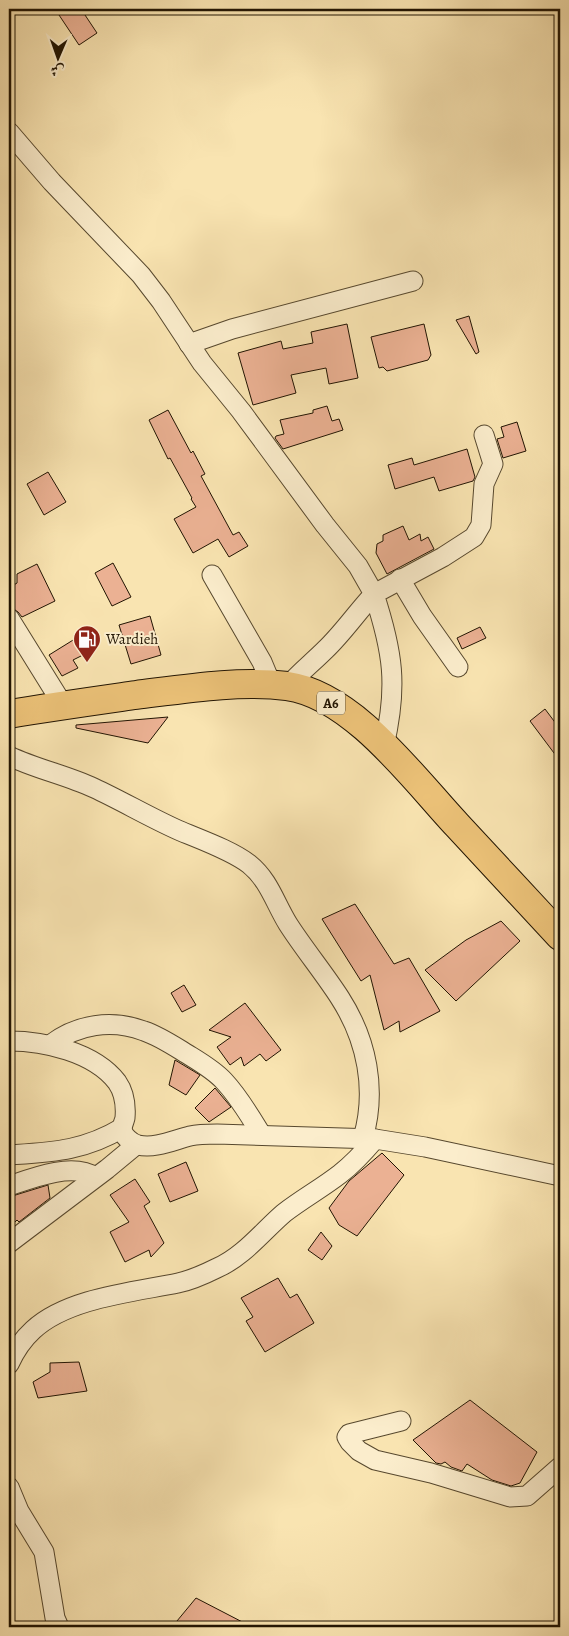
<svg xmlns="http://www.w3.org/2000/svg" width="569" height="1636" font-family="Alegreya,Amiri,serif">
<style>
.building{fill:#ebb193;stroke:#211402}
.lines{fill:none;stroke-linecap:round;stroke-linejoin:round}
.minor-casing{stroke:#57482e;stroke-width:21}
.highway-casing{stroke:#211402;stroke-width:30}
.minor{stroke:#fbedcc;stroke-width:19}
.highway{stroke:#ecc278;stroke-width:28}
.labels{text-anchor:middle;stroke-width:4;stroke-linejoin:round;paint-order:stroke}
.shield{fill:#fbedcc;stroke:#62553f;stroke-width:1}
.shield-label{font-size:14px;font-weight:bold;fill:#211402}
.poi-label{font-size:15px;fill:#211402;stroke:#fbedcc;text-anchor:start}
</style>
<rect width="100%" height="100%" fill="#f9e4b1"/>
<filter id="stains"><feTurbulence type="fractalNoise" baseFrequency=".004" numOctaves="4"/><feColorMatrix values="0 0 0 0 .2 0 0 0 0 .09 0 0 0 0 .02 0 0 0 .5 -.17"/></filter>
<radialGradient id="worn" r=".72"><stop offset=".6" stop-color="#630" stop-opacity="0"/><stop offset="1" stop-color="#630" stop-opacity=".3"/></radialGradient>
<g class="building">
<path d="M55,9H81L97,33L79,45Z"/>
<path d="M469,316L479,352L476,354L456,320Z"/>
<path d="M347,324L358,378L329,384L326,368L291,375L296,393L253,405L238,353L281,341L283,349L313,343L311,332Z"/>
<path d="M424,324L431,355L428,360L387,371L383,367L379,368L371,337Z"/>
<path d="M327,406L332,421L339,419L343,430L283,449L275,438L276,436L284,434L280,420L313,413V410Z"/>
<path d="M168,410L191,453L193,451L205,474L201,476L233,535L239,532L248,546L229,557L218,539L193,553L174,519L196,507L191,499L192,498L170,458L168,459L149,420Z"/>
<path d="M517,422L526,451L503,458L497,439L504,437L501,427Z"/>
<path d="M467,449L475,477L473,481L439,491L434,477L395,489L388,465L412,458L414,465Z"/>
<path d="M48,472L66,502L44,515L27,484Z"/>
<path d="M403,526L409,540L420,534L421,541L428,537L434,549L387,574L376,553L377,544L383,541V535Z"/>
<path d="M113,563L131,597L112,606L95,573Z"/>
<path d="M37,564L55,601L22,617L18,612L12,608L9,600V588L17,583V574Z"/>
<path d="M150,616L161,655L131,664L119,625Z"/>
<path d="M480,627L486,638L462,649L457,638Z"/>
<path d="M87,634L93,650L73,660L78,668L62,676L49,655L78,637Z"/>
<path d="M545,709L560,729V761L530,721Z"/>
<path d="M168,717L148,743L76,728V725Z"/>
<path d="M355,904L394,964L409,958L440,1011L400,1032L399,1021L384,1030L370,975L361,981L322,919Z"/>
<path d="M501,921L520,941L456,1001L425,970L466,940Z"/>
<path d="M184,985L196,1005L182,1012L171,993Z"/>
<path d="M245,1003L281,1050L266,1061L260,1054L244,1066L241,1057L230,1065L217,1047L231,1037L209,1030Z"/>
<path d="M175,1060L200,1075L186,1095L169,1085Z"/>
<path d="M215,1088L231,1107L209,1122L195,1108Z"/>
<path d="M382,1153L404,1175L357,1236L339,1225L329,1208L349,1181Z"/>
<path d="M186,1162L198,1191L170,1202L158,1174Z"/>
<path d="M135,1179L150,1202L144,1206L164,1243L151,1257L149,1250L125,1262L110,1232L129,1222L110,1195Z"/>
<path d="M48,1185L50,1198L19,1222L17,1220L9,1228V1197Z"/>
<path d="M321,1232L332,1246L322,1260L308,1250Z"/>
<path d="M278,1278L290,1298L297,1294L314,1323L265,1352L246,1321L253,1317L241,1298Z"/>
<path d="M79,1362L87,1391L38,1398L33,1382L50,1372V1363Z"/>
<path d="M470,1400L537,1452L520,1483L511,1486L492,1480L467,1464L462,1471L451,1467L445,1462L441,1464L436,1463L413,1440Z"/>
<path d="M196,1598L252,1627H172Z"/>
</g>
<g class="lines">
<g class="minor-casing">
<g id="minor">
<path d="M9,132L52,182L141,275L161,301L202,363L241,411L325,525L358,566L374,594C357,612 343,633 325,650C312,663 299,673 288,686"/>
<path d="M189,344L232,329L413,281"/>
<path d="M212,575L262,662L272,686"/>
<path d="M400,579L422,616L458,667"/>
<path d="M9,618L63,705"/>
<path d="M384,746C398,686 393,652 374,594L443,557L474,537L481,525L484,484L493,464L484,435"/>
<path d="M9,756C36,769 66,775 94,788C122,801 149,817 178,830C199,839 231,850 249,864C269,880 275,903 288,924C304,949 324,973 340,998C367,1040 377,1090 363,1138"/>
<path d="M9,1041C44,1041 94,1052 117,1082C124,1092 126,1106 125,1118C124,1122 122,1126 122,1129C123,1136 131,1143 138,1145C155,1149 174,1140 190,1136C199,1134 208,1134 217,1134L375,1139L425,1147L560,1176"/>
<path d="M50,1045C77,1024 112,1019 144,1031C159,1036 174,1046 187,1054C200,1062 214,1070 224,1081C239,1097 250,1116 261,1134"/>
<path d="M9,1155C52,1152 84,1151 122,1128"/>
<path d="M9,1186C32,1178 73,1162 95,1177"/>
<path d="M9,1243L107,1169L136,1145"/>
<path d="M9,1364C15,1351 22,1340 33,1330C67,1298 134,1292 178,1283C192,1280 205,1274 217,1268C243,1257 263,1231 284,1213C302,1199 322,1188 340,1174C353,1164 364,1152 375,1139"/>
<path d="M401,1421L349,1434L347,1437L350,1442L359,1451L375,1460L431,1473L510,1497L527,1496L560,1467"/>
<path d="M9,1487L19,1511L44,1552L55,1618L59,1627"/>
</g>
</g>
<g class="highway-casing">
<path id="highway" d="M9,714C51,707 94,701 136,695C184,689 238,680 287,686C353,695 414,779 457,825C491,862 526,899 560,936"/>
</g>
<use href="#minor" class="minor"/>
<use href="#highway" class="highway"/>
</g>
<defs>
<g id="fuel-pin" transform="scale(1.4375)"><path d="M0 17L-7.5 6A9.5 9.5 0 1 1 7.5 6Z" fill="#8f2418" stroke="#fbedcc"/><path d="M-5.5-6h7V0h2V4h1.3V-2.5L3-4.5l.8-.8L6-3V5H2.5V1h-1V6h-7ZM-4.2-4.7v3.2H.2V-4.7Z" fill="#fff"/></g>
</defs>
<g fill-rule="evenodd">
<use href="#fuel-pin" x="87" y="639"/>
</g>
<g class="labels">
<rect class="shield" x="317" y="691.5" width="28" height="23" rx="4"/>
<g class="shield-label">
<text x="331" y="708">A6</text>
</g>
<g class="poi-label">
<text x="106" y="644">Wardieh</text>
</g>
</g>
<rect width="569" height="1636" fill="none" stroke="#f9e4b1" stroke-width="30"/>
<rect x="10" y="10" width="549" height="1616" fill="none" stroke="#211402" stroke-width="2.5"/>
<rect x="15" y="15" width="539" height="1606" fill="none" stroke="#211402"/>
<g transform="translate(58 58) rotate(182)" stroke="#fbedcc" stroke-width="4" paint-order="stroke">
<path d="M0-4L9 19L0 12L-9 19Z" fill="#211402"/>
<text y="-8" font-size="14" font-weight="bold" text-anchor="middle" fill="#211402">ش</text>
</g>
<rect width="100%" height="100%" filter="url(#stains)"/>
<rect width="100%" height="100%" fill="url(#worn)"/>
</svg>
